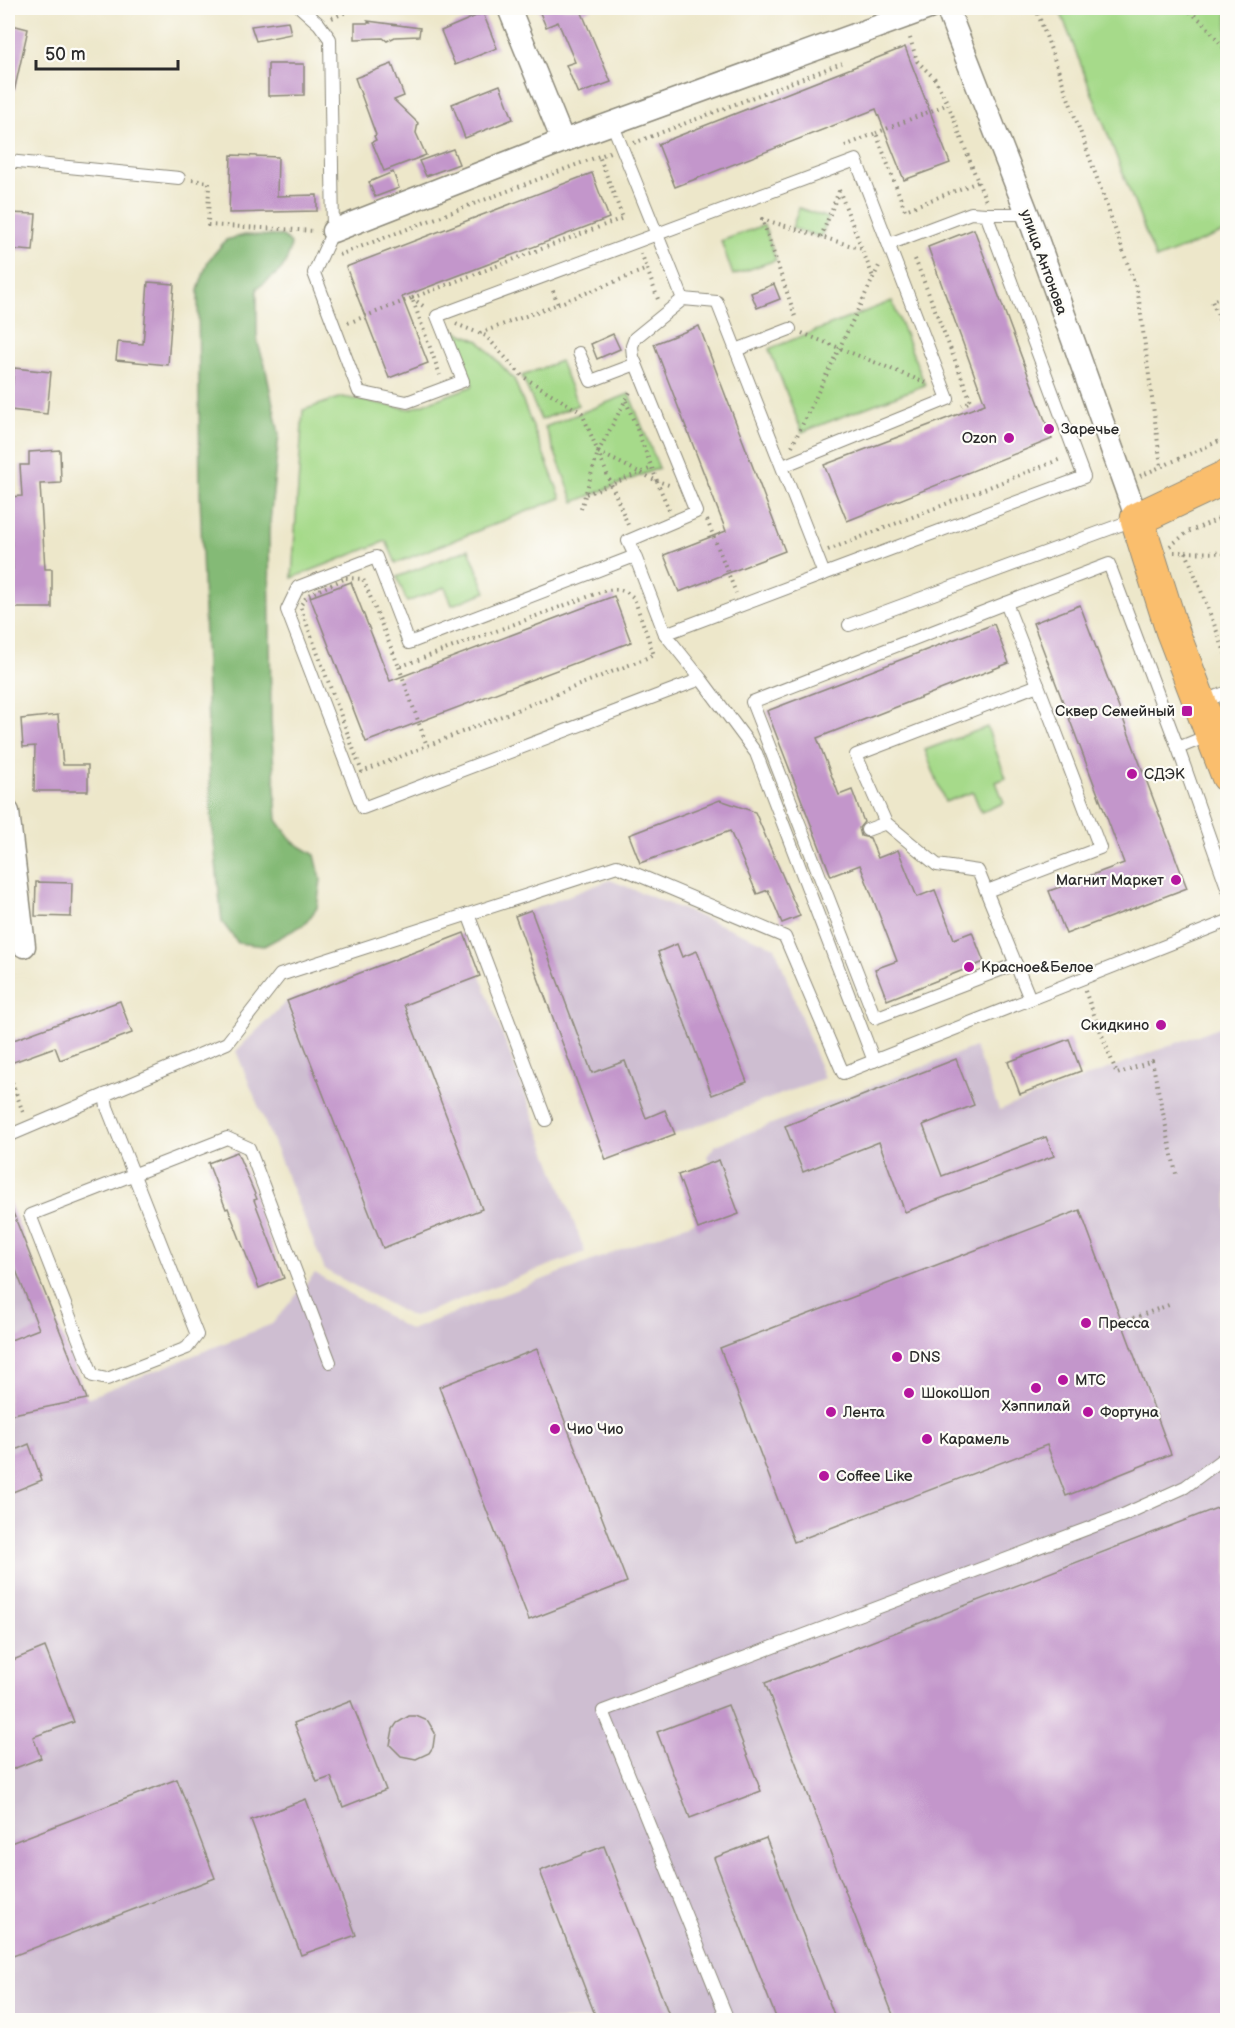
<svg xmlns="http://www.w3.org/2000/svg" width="1235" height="2028" font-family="'Balsamiq Sans',sans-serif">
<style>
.industrial{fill:#cebed1}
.green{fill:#a6da8a;stroke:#68825a;stroke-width:1.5}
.forest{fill:#84ba76;stroke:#587250;stroke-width:1.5}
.building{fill:#c396cb}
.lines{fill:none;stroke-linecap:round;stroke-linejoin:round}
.service-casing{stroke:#8c897a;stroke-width:14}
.minor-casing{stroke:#8c897a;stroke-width:25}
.primary-casing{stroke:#8c897a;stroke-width:35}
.path{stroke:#8c897a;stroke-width:4;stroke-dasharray:1.5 4.5;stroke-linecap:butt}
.service{stroke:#fff;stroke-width:12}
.minor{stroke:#fff;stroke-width:22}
.primary{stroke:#fabe6d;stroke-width:33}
.poi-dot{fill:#b5179e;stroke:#fdfcf7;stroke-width:2}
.labels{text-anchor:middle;stroke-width:4.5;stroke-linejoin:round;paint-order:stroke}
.street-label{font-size:15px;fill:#2b2b2b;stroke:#fdfcf7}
.poi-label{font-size:15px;fill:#2b2b2b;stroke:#fdfcf7;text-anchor:start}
</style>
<rect width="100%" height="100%" fill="#fdfcf7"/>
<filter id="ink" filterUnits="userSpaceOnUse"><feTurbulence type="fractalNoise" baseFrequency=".0167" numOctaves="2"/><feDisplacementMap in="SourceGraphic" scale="12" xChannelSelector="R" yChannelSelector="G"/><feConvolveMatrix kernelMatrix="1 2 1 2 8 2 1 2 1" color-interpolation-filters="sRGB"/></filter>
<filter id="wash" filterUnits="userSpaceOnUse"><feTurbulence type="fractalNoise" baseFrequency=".008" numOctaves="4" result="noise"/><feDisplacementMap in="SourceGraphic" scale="24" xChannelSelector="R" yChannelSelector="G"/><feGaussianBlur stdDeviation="1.35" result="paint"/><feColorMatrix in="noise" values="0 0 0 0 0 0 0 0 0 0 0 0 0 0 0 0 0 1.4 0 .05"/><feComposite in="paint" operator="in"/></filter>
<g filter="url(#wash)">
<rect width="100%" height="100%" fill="#ede7ca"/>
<g class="industrial">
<path d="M610,880L775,947L824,1078L606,1160L515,916Z"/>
<path d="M464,933L585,1252L413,1317L325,1270L236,1051L287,1001Z"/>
<path d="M1227,1024V2020H8V1198L87,1398L272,1324L315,1273L410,1330L726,1210L707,1156L716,1145L975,1047L999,1110Z"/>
</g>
<g class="green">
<path d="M1059,8H1227V231L1156,259Z"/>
<path d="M799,208L828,218L821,237L792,228Z"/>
<path d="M764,225L776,260L733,275L721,241Z"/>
<path d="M892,301L925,385L802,432L769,349Z"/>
<path d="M453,330L479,341L514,379L561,498L396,563L386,541L292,578L303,410L342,397L410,409L473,386Z"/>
<path d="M560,361L578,405L541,420L522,376Z"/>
<path d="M629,394L659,468L574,502L545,427Z"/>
<path d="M469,549L486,592L452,605L445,587L407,602L397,577Z"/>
<path d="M987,727L1006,778L996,782L1004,803L981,812L973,792L945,802L925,750Z"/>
</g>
<path class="forest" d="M245,235L283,236L291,244C287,270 277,274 257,288V341L265,365L279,434L269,532L271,721L277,820L293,842L315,855L321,880L317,908L305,924L264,946L238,943L222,922L211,813L200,494L198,290L208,261L226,240Z"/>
<g id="blocks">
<g class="building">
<path d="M538,8H593L582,13L611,82L578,94L566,65L575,62L558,22L546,27Z"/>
<path d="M483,13L497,48L455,65L441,31Z"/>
<path d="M288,21L291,34L256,41L251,26Z"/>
<path d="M368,21L420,28L419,36L395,37L387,41L383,38L355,39V23H370Z"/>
<path d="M8,24L28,29L14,92H8Z"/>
<path d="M905,47L950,163L904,180L876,109L675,187L658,144Z"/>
<path d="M268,64H304V95L268,96Z"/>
<path d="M392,64L404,96L394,100L418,123L416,133L426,155L384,171L372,142L376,140L374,136L376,135L355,78Z"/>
<path d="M500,85L513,119L465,138L452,104Z"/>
<path d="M453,149L459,164L426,176L419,161Z"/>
<path d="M231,155L278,157L277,196L317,195V211L229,213Z"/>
<path d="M393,172L399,188L375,197L369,182Z"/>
<path d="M592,173L609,218L402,297L428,363L389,378L346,267Z"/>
<path d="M8,213L36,214L33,251L8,249Z"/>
<path d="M974,229L1052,439L847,521L824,465L985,404L928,247Z"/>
<path d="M148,282L174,284L168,365L116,360L118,342L143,344Z"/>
<path d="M774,284L780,299L757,308L751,293Z"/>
<path d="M699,326L785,551L679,592L664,555L726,531L654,344Z"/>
<path d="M613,334L620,349L597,359L591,344Z"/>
<path d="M14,368L51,372L47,414L10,410Z"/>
<path d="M60,450L61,483L40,484L45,569H52V608H8V569H13L9,497L22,496L20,465H29V452Z"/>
<path d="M351,582L390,681L614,596L631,642L366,742L310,597Z"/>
<path d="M1080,605L1187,888L1066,934L1049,891L1124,863L1033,623Z"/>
<path d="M994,624L1009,663L817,738L839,795L852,790L864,822L859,828L861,836L870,838L878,858L898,850L917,897L935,890L954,939L972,932L984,962L887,1000L875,969L897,961L860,865L831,876L767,711Z"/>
<path d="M58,715L63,765H88V791H34L35,746L23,747L21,719Z"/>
<path d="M720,800L755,812L800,916L782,923L768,890L757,894L730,831L640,863L629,835Z"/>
<path d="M36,882L72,883L71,917L35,916Z"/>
<path d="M531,910L592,1073L625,1061L646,1118L665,1110L675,1134L606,1160L515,916Z"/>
<path d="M464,933L480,976L404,1005L482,1209L383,1248L287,1001Z"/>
<path d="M677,944L682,957L697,951L747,1082L712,1095L658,952Z"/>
<path d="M120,1001L132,1033L60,1060L55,1047L8,1064V1042Z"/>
<path d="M1069,1039L1081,1071L1020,1094L1008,1062Z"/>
<path d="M956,1059L974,1105L923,1125L942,1176L1046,1137L1054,1156L905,1212L879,1142L803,1172L785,1126Z"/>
<path d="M237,1152L257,1199L254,1200L284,1278L259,1288L228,1208L226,1209L208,1163Z"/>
<path d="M719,1160L739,1214L698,1229L678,1175Z"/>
<path d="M8,1200L87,1399L8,1415V1341L39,1329L8,1250Z"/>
<path d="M1080,1210L1171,1454L1066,1496L1047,1445L794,1542L720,1348Z"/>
<path d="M537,1349L627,1582L529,1620L439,1387Z"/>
<path d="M29,1444L42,1480L8,1494V1453Z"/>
<path d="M1227,1504V2020H895L765,1683Z"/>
<path d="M45,1647L74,1722L33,1737L41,1758L8,1771V1662Z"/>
<path d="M351,1701L386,1790L343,1807L331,1777L317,1782L294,1723Z"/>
<path d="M728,1705L761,1791L690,1818L657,1732Z"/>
<path d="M409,1716H416L428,1721L435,1733L433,1747L429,1753L416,1759L401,1756L390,1745L393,1729L397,1723Z"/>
<path d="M177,1779L215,1878L8,1958V1844Z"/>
<path d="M306,1799L356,1935L301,1955L251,1820Z"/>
<path d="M766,1838L836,2020H777L714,1858Z"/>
<path d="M604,1846L671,2020H597L540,1871Z"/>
</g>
</g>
</g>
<g filter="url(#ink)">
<use href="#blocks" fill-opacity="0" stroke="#8c897a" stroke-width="1.5"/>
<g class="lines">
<g class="service-casing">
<g id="service">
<path d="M301,8L319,24L330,39L333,231L314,273L359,392L407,402L463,381L437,316L856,160L948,399L783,466"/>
<path d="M612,123L683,299"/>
<path d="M8,161L179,178"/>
<path d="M889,244L971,213L986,214"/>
<path d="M736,350L790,329"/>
<path d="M579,353L591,381L636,364"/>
<path d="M635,556L628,541L696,512L633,357L632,346L635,338L683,299L717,302L824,574L1084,477L986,214H1027"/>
<path d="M1006,603L752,702L875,1018L1016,964"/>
<path d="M849,625L1136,519"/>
<path d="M665,634L824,574"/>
<path d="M701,679L665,634L635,556L409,643L376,557L298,587L287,610L363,808L701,679L756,753L874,1061"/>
<path d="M1038,685L1006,603L1109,564L1178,748L1228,890"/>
<path d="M1201,702L1228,692"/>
<path d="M1178,748L1210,735"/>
<path d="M867,830L886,823"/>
<path d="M987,891L1100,848L1038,685L856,755L886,823L937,865L978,871L1030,999"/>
<path d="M468,914L546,1120"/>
<path d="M105,1095L107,1107L197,1335L187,1348L107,1379L93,1376L30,1215L227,1138L249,1148L330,1362"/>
<path d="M8,1136L227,1043L280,975L617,866L785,937L843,1073L1228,921"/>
<path d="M728,2020L603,1711L1121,1516L1185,1487L1228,1455"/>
</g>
</g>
<g class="minor-casing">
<g id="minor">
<path d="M509,8L563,141"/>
<path d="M947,8L1033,228L1137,519"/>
<path d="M333,231L563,141L929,8"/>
<path d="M8,812L24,946"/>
</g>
</g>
<g class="primary-casing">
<path id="primary" d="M1228,476L1137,519L1172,630L1228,776"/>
</g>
<g class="path">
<path d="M1036,8L1138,293L1161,466"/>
<path d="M1185,8L1204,23L1228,53"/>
<path d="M1227,8L1228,9"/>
<path d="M332,18L356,8"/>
<path d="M910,38L917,61L935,79L948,104"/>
<path d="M634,143L842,63"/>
<path d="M845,146L876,133L905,210L978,182L948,104L876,133"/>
<path d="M192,180L209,182L208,225L315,231"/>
<path d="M978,182L986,201"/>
<path d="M839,190L873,277"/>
<path d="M821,237L839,191"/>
<path d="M641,253L647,268"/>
<path d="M339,255L610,152"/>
<path d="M915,259L971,401L962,405"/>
<path d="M1228,295L1212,301L1228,342"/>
<path d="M412,298L426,308"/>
<path d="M412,298L623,218L599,156"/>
<path d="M558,304L647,269L659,302"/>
<path d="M795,316L762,219L862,249"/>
<path d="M348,323L412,298L440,375"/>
<path d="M456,324L486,336L522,376L582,413L628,525"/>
<path d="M480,333L558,304L552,288"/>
<path d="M802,333L926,383"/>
<path d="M626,401L657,481"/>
<path d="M792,446L880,264"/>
<path d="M598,452L631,390"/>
<path d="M1140,476L1228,437"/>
<path d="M586,494L652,468"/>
<path d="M581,509L598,452L657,481"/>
<path d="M669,510L657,481L669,485"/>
<path d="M707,520L736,593"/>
<path d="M1170,546L1188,532L1228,515"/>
<path d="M828,550L1061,459"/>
<path d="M1174,552L1228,553"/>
<path d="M1186,552L1228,660"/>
<path d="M346,578L363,579L399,667L606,590C618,589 625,589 634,598L654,655L362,772L300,606L308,595Z"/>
<path d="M399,667L427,746"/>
<path d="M1085,991L1117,1074L1152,1061L1176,1174"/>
<path d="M8,1071L24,1115"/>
<path d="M1122,1322L1169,1305"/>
</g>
<use href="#service" class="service"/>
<use href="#minor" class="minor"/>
<use href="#primary" class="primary"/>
</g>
</g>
<g class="poi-dot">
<circle cx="1049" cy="429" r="6"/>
<circle cx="1009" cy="438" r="6"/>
<rect x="1181" y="705" width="12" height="12" rx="3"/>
<circle cx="1132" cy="774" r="6"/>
<circle cx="1176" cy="880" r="6"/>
<circle cx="969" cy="967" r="6"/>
<circle cx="1161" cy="1025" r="6"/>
<circle cx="1086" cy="1323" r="6"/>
<circle cx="897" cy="1357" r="6"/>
<circle cx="1063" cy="1380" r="6"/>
<circle cx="1036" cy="1388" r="6"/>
<circle cx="909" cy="1393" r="6"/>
<circle cx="831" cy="1412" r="6"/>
<circle cx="1088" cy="1412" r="6"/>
<circle cx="555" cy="1429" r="6"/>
<circle cx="927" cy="1439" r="6"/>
<circle cx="824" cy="1476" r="6"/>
</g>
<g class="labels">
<g class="street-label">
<text transform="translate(1044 262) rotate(70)" y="5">улица Антонова</text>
</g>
<g class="poi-label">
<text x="1061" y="434">Заречье</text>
<text x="997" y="443" text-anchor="end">Ozon</text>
<text x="1175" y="716" text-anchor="end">Сквер Семейный</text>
<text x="1144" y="779">СДЭК</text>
<text x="1164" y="885" text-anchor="end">Магнит Маркет</text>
<text x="981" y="972">Красное&amp;Белое</text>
<text x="1149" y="1030" text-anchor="end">Скидкино</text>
<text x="1098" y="1328">Пресса</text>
<text x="909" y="1362">DNS</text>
<text x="1075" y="1385">МТС</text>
<text x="921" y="1398">ШокоШоп</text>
<text x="1036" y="1411" text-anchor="middle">Хэппилай</text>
<text x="843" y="1417">Лента</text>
<text x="1100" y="1417">Фортуна</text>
<text x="567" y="1434">Чио Чио</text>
<text x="939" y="1444">Карамель</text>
<text x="836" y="1481">Coffee Like</text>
</g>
</g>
<rect width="1235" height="2028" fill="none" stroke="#fdfcf7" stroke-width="30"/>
<path d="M36 60v9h142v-9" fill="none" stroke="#2b2b2b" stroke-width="3"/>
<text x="45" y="60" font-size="18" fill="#2b2b2b" stroke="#fdfcf7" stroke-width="4.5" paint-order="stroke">50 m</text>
</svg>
